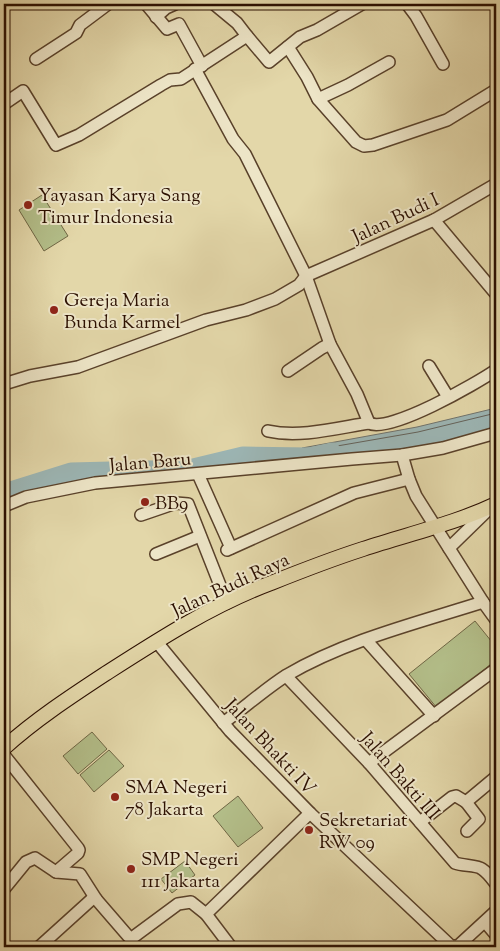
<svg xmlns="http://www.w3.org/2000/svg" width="500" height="951" font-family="'Sorts Mill Goudy',serif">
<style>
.green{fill:#b3be89;stroke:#6f6644}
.water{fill:#9cb6b5;stroke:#6f736d}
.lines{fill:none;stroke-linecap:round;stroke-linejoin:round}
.shore{stroke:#64625a;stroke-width:1}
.river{stroke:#9cb6b5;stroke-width:19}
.minor-casing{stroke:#59412a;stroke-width:14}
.major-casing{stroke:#2b0f00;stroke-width:16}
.minor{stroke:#ede5c7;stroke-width:11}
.major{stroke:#e3d7a9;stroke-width:14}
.poi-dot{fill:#8f2418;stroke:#ede5c7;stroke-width:2}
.labels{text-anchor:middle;stroke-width:4;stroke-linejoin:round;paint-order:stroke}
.poi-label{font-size:19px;fill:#2b0f00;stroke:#ede5c7;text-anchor:start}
.street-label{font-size:19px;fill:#2b0f00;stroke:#ede5c7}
</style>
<rect width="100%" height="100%" fill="#e3d7a9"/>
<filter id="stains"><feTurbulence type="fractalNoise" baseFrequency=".004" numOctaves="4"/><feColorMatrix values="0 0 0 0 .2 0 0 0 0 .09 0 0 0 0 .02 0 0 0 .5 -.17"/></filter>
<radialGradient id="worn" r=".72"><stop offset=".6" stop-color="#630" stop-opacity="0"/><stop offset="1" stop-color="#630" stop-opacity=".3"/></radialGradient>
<g class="green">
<path d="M42,195L68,236L44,251L19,210Z"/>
<path d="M475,621L496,647V660L437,708L409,674Z"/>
<path d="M92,732L107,749L78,774L63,756Z"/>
<path d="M109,750L124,766L94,792L80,775Z"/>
<path d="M238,796L263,828L238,847L213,816Z"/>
<path d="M185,861L195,875L172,893L161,879Z"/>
</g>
<path class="water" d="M496,408V430L432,450L313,462L302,448L417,427Z"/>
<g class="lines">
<path class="shore" d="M314,456L313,453L314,450L418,432L496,413"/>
<path class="river" d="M4,493L71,472L189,469L243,456L310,457L332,452"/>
<g class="minor-casing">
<g id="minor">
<path d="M146,4L167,29L179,24L202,66"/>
<path d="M214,4L237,23L247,36"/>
<path d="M407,4L416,16L443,64"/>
<path d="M156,17L166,8L175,4"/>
<path d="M288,47L307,77L318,99L356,142L364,146L373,145L447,120L496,90"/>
<path d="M36,59L76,33L80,25L108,4"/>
<path d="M195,69L233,139L245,154L306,276L330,344L357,394L369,423"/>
<path d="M318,99L348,85L389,62"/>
<path d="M4,104L23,91L56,145L79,135L161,85L170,80L181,79L247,36L269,62L300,37L317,30L362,4"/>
<path d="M434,220L496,294"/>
<path d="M306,276L434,220L496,184"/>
<path d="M429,366L448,397"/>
<path d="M288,371L322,348L330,344"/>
<path d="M4,384L30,376L78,367L206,320L246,310L275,299L299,285L306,276"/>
<path d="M268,431C300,438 337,428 369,423C389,434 477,383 496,370"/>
<path d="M402,455L409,479L416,496L483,602L496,620"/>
<path d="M198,474L231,548"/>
<path d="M4,506L26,497L95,483L352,459L402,455L443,448L496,433"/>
<path d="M141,515L176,503L188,504L227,603"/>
<path d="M449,548L489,509"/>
<path d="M227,550L354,493L409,479"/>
<path d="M156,554L200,536"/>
<path d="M366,640L434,716"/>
<path d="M156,641L230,731L310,813L451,946H458L496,911"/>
<path d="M286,676L369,763L455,863C463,866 477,865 482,869C488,873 492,879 496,884"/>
<path d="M223,723C244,708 265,689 287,675C347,640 417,623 483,602"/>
<path d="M4,755L78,848L79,850L78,853L56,872"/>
<path d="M369,763L496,669"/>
<path d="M420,822L452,797L456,796L466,802"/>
<path d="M467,831L479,819L466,802L496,777"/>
<path d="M4,889L26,862L35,858L56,872L80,874L96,899"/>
<path d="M206,914L310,813"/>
<path d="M485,922L496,935"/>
<path d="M39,947L92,899H96L128,936L132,938L178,904L191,902L206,914L231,947"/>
</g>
</g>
<g class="major-casing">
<path id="major" d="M4,748C35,720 70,697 105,674C158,640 212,605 271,583C301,571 332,559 363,549C408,534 454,524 496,504"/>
</g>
<use href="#minor" class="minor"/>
<use href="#major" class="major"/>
</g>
<g class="poi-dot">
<circle cx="28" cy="205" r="5"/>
<circle cx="54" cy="310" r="5"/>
<circle cx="145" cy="502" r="5"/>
<circle cx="115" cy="797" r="5"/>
<circle cx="309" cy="830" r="5"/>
<circle cx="131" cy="869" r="5"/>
</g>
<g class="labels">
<g class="poi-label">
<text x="38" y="201">Yayasan Karya Sang<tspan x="38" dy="22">Timur Indonesia</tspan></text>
<text x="64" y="306">Gereja Maria<tspan x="64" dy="22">Bunda Karmel</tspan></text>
<text x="155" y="509">BB9</text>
<text x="125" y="793">SMA Negeri<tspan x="125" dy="22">78 Jakarta</tspan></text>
<text x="319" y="826">Sekretariat<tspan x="319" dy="22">RW 09</tspan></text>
<text x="141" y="865">SMP Negeri<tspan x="141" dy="22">111 Jakarta</tspan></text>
</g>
<g class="street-label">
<text transform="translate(395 217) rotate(-25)" y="7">Jalan Budi I</text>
<text transform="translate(150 461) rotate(-5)" y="7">Jalan Baru</text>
<text transform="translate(230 584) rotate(-25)" y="7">Jalan Budi Raya</text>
<text transform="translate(271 746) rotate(47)" y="7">Jalan Bhakti IV</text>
<text transform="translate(401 775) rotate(49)" y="7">Jalan Bakti III</text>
</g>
</g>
<rect width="500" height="951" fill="none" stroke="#e3d7a9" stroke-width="20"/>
<rect x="5" y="5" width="490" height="941" fill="none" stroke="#2b0f00" stroke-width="2.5"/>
<rect x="10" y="10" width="480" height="931" fill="none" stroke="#2b0f00"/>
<rect width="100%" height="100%" filter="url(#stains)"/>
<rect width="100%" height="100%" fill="url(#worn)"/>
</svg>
